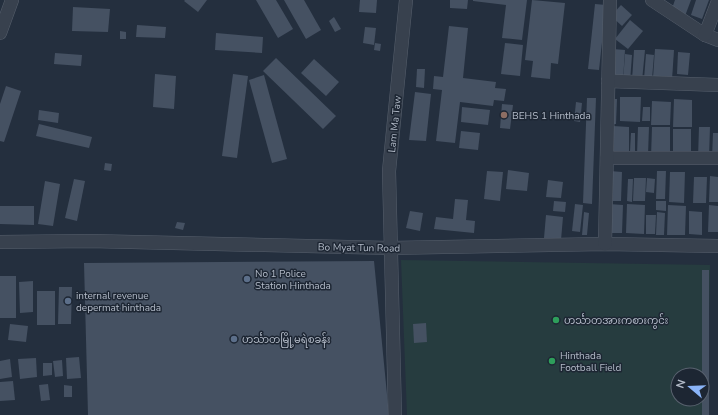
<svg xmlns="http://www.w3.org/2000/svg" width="718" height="415" font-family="'Nunito Sans','Noto Sans Myanmar',sans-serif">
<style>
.grass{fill:#263c3f;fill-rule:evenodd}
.building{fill:#455162}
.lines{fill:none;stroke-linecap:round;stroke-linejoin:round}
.minor-casing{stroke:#565f6c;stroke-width:14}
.minor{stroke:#38414e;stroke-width:13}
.education-dot{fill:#8d6e63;stroke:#1d2633;stroke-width:1.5}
.service-dot{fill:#5c6f8a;stroke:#1d2633;stroke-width:1.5}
.leisure-dot{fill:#2e9e5b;stroke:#1d2633;stroke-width:1.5}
.labels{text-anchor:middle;stroke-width:3;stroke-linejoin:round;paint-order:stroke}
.poi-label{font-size:10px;fill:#b4bcc9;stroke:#1d2633;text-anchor:start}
.street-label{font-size:10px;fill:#b4bcc9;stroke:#1d2633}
</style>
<rect width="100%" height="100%" fill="#242f3e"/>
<path class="grass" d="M401,260L710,265L707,415H407ZM678,375H702V399H678Z"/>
<g class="building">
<path d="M185,0H207L198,12L184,1Z"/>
<path d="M256,0H276L293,29L278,38Z"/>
<path d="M284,0H304L321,30L306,39Z"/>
<path d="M360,0H377L376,13L359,12Z"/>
<path d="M450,0H468L467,9L450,8Z"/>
<path d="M473,0H527L522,40L502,38L506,5L473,1Z"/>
<path d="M532,0L565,3L558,64L551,63L550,79L531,77L533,61L525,60Z"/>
<path d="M675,0H691L685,16L671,11Z"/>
<path d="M696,0H709L702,19L691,15Z"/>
<path d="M595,4L606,5L599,70L588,69Z"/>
<path d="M621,5L632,15L622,26L611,16Z"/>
<path d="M73,7L110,9L108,32L72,31Z"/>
<path d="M334,17L341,29L335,32L329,21Z"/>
<path d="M630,20L643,31L628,49L615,39Z"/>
<path d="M137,25L166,27L165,38L136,37Z"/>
<path d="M449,26L468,28L463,78L496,82L495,88L506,89L504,101L494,100L493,106L460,102L455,143L436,141L442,90L433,89L434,76L443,77Z"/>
<path d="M365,27L376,28L374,45L363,43Z"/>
<path d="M120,31L126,32V39H120Z"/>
<path d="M216,33L263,37L262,53L215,50Z"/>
<path d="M375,43L381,44L380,51L374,50Z"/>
<path d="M505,43L523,45L520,76L501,74Z"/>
<path d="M613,49L625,50L623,80L611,79Z"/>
<path d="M655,49L674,50L672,80L653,78Z"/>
<path d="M634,50H645L642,81L632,80Z"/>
<path d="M678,52L690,53L688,75L677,74Z"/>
<path d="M55,53L82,55L81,66L54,64Z"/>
<path d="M625,54L632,55L630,82L623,81Z"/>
<path d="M646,54L654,55L652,79H644Z"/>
<path d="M276,58L336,116L323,129L263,71Z"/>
<path d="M314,59L339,82L326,96L301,73Z"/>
<path d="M417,69H425L424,88L416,87Z"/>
<path d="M155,74L176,76L174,109L153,107Z"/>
<path d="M233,74L248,76L237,158L222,156Z"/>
<path d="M264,75L287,159L272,163L249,80Z"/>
<path d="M6,86L21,91L4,142L0,141V104Z"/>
<path d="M415,92L431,94L426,141L409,140Z"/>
<path d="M620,97H641L640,122L620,121Z"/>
<path d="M587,98H596L592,204L583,203Z"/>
<path d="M611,99H617L616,124H611Z"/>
<path d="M674,99L692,100V127H673Z"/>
<path d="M652,101L671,102L670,125H651Z"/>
<path d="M576,102L582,103L580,122L574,121Z"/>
<path d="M502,104L513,105L510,129L500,128Z"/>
<path d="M462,107L490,110L488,125L461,122Z"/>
<path d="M643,107H650V121H642Z"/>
<path d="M39,110L59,113L58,123L38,120Z"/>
<path d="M39,124L92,137L89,148L36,136Z"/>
<path d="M613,126L629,127V156H613Z"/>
<path d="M638,127H649L648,155H637Z"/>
<path d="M652,127H670V157H651Z"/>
<path d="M699,127H710L709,158H698Z"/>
<rect x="673" y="129" width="18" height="27"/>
<path d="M461,131L480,133L478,150L459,148Z"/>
<path d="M631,133H635V151H630Z"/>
<path d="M713,133H718V158H712Z"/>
<path d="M105,163L112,164L111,171L104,170Z"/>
<path d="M508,170L529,173L527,191L506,189Z"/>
<path d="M487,171L503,172L500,201L484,199Z"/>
<path d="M610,171L622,172L621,201H609Z"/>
<path d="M657,171H666L665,199H656Z"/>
<path d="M670,172H685L684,203L669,202Z"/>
<path d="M710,176L718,177V202H709Z"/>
<path d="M694,177H707L706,203H693Z"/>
<path d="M634,178H646L645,201H633Z"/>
<path d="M647,178L655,179L654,193L646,192Z"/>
<path d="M74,179L85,181L77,221L65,218Z"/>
<path d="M628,179H633L632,202L627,201Z"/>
<path d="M548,180L563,182L561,198L546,197Z"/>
<path d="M45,181L60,184L53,226L38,224Z"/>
<path d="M455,199L468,200L466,220L475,221L474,233L434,229L436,217L453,219Z"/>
<path d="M554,201L566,202L565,212L553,211Z"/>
<path d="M656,201H666V211L656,210Z"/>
<path d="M575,204L583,205L580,232L572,231Z"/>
<path d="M609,204L623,205L622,233H608Z"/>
<path d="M627,204L645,205L644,234L626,233Z"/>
<path d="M668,205L686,206L685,235H667Z"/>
<path d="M709,205L718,206V232H708Z"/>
<path d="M0,206H34V225L0,224Z"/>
<path d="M410,211L423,213L420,231L406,228Z"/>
<path d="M689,211L702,212V235L689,234Z"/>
<path d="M584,212L589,213L587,235H582Z"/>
<path d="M657,212L665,213L664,235H656Z"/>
<path d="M546,215L563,217L561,240L544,238Z"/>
<path d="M646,215H656L655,234H646Z"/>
<path d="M177,222L185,223L183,230L175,228Z"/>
<path d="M374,261L389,415H88L84,263Z"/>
<rect x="702" y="270" width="7" height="145"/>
<rect x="0" y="276" width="16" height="42"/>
<path d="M33,281V312L20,313L19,282Z"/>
<path d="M59,287H72L71,324H58Z"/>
<rect x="37" y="291" width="18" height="34"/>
<path d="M426,323L427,342L414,343L413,324Z"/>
<path d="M10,324L28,326L26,342L8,340Z"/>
<path d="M79,357L81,378L67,379L66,358Z"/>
<path d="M36,358L37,377L20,379L18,359Z"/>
<path d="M10,359L12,377L0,379V361Z"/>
<path d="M62,360L63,376L55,377L53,361Z"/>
<path d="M43,363H52V375L43,376Z"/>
<path d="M13,381L15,400L0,401V382Z"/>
<path d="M48,384L50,400L41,401L39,385Z"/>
<path d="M64,385L72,386V397H64Z"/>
</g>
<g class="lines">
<g class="minor-casing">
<g id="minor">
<path d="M652,0L705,35L718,40"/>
<path d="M0,33L12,0"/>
<path d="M705,35L718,1"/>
<path d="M608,81L718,85"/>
<path d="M607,158H718"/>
<path d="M0,242L90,241L390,248L605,244L718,246"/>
<path d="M605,244L610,0"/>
<path d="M395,415L389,171L406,0"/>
</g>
</g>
<use href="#minor" class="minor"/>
</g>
<circle class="education-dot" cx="504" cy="115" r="4"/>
<g class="service-dot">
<circle cx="247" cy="279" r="4"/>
<circle cx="68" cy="301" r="4"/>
<circle cx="234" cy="339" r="4"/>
</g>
<g class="leisure-dot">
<circle cx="556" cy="320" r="4"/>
<circle cx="552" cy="361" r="4"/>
</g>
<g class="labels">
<g class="poi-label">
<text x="512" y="119">BEHS 1 Hinthada</text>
<text x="255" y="277">No 1 Police<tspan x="255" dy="12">Station Hinthada</tspan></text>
<text x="76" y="299">internal revenue<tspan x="76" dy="12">depermat hinthada</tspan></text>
<text x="564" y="324">ဟင်္သာတအားကစားကွင်း</text>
<text x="242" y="343">ဟင်္သာတမြို့မရဲစခန်း</text>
<text x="560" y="359">Hinthada<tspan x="560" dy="12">Football Field</tspan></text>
</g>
<g class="street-label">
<text transform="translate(394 124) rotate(-84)" y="4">Lam Ma Taw</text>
<text transform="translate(359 247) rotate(1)" y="4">Bo Myat Tun Road</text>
</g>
</g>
<g transform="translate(690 387) rotate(289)"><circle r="19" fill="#1d2633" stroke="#59626f"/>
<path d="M0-3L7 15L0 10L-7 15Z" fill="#8ab4f8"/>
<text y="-6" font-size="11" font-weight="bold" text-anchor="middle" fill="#b4bcc9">N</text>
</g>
</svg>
